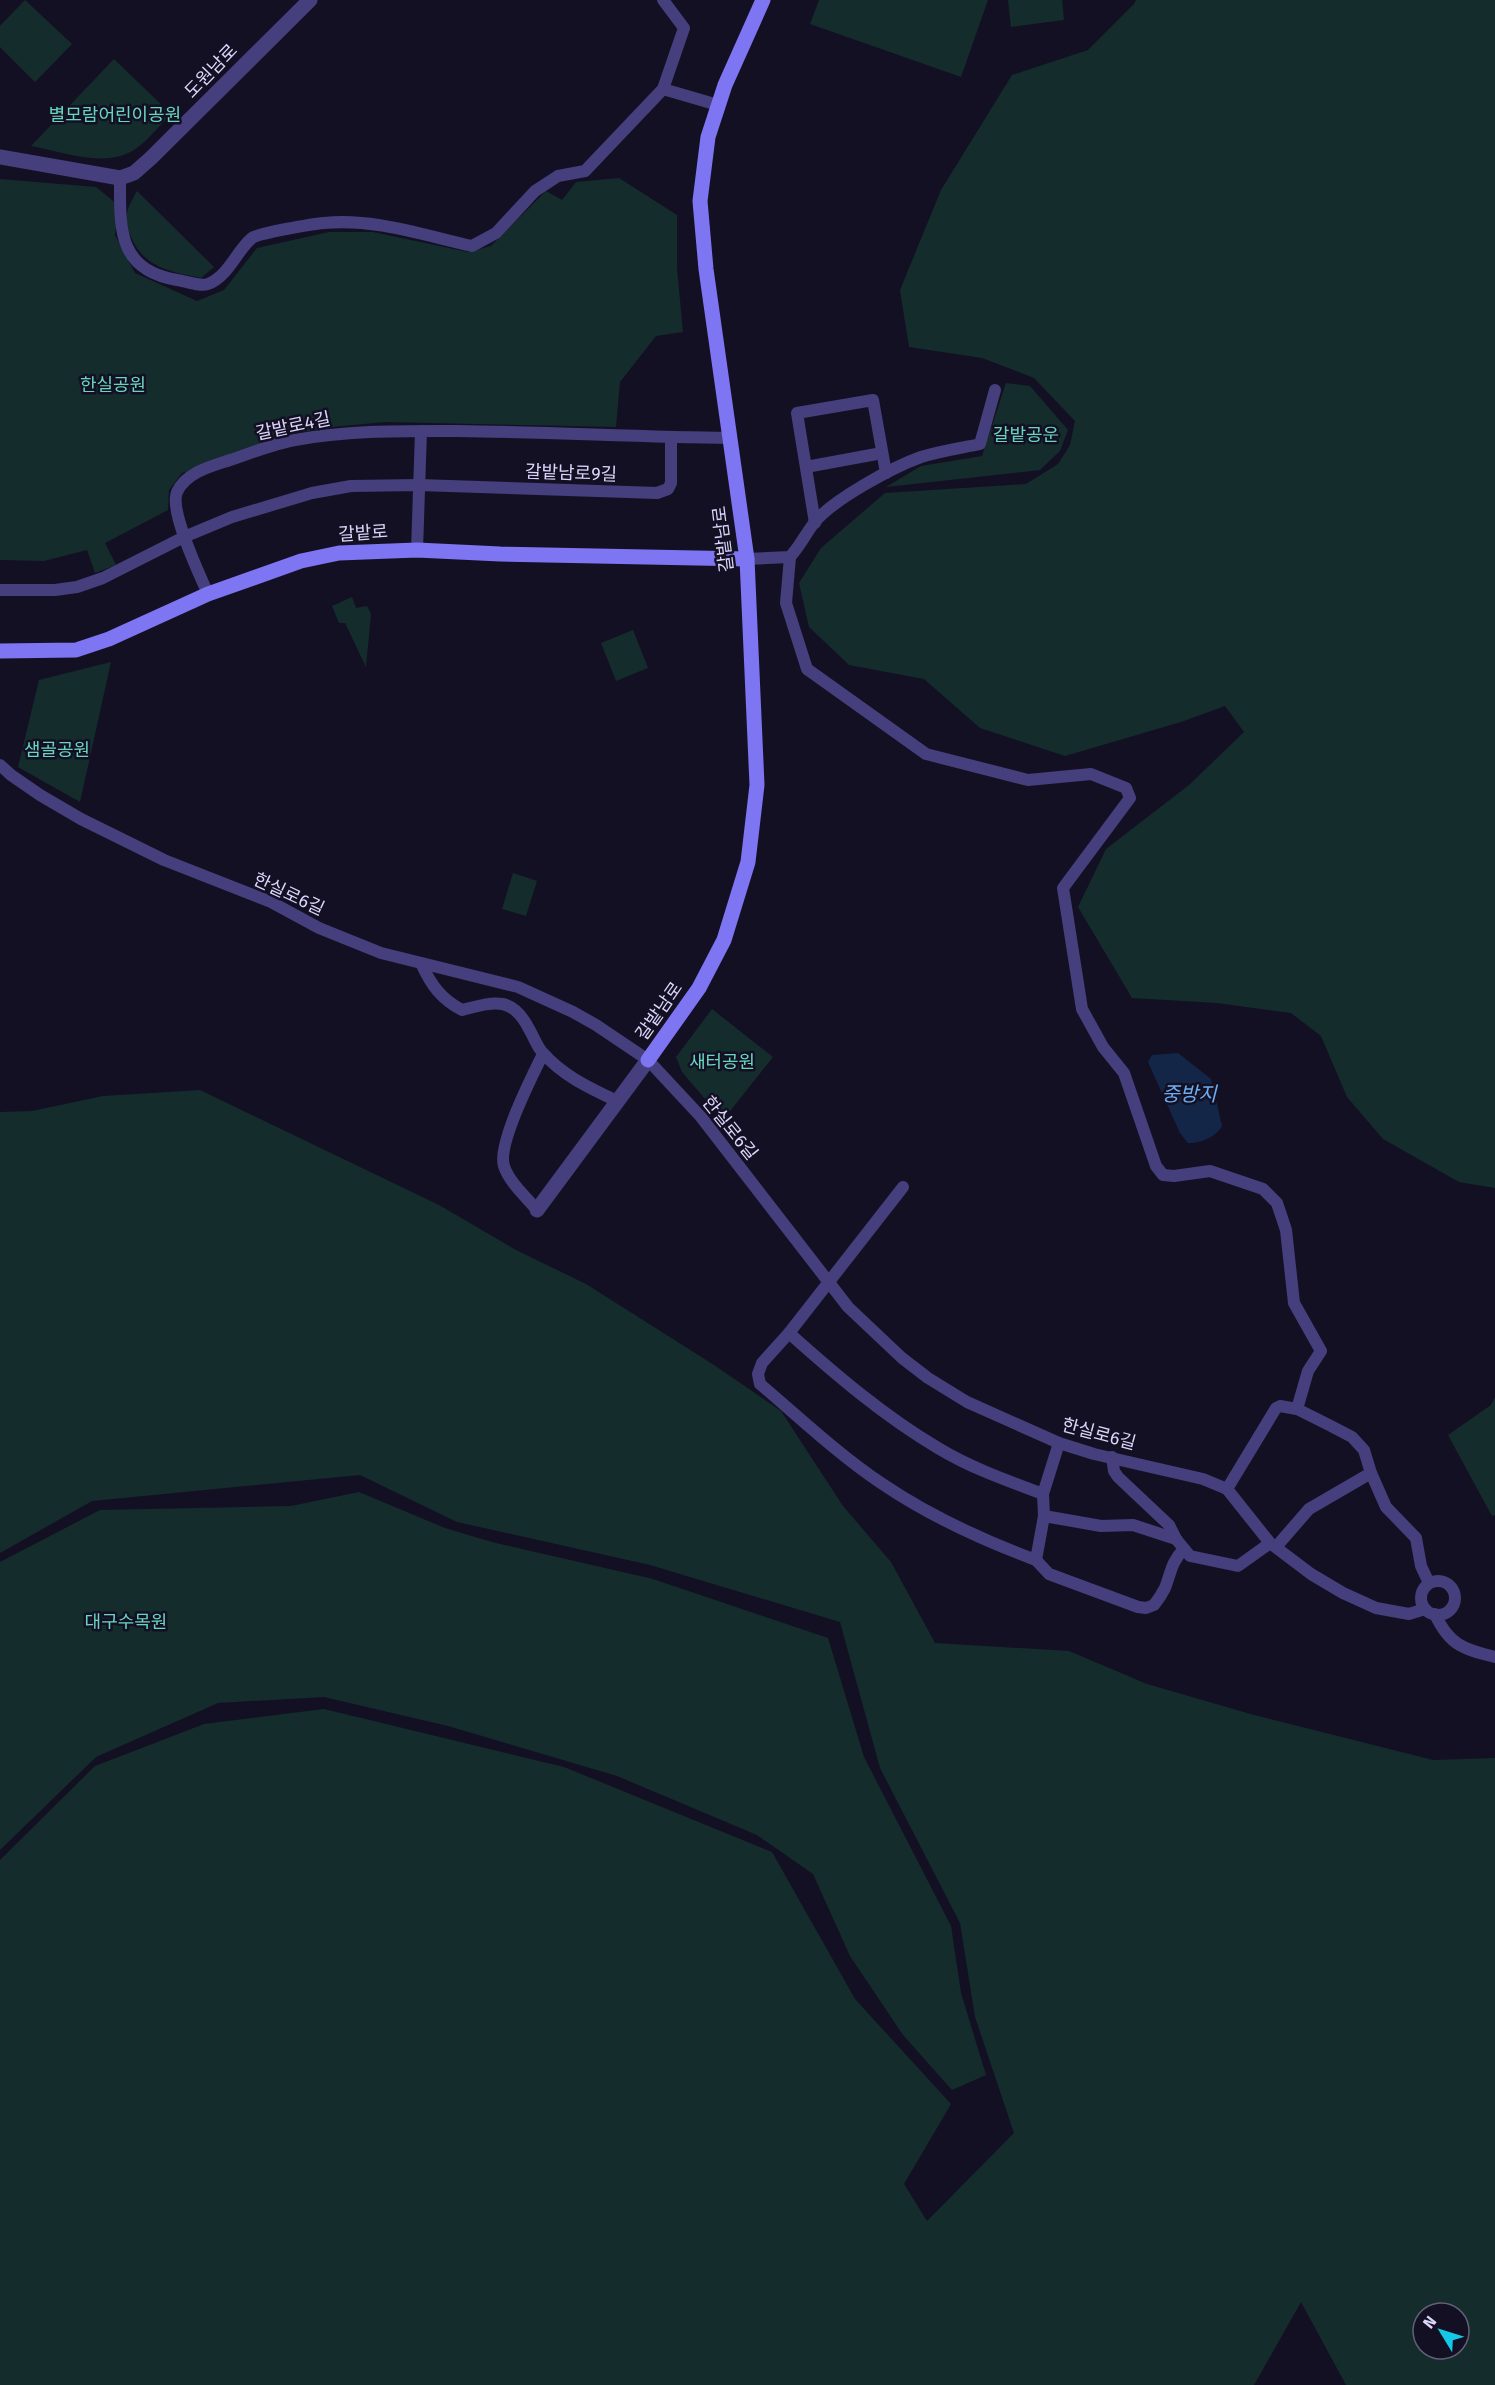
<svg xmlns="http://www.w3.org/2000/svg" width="1495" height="2385" font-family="'Fira Sans','Noto Sans KR',sans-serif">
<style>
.green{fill:#142c2c;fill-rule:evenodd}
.water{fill:#142648}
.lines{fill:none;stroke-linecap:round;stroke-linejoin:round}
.minor{stroke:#453f7d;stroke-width:12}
.tertiary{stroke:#453f7d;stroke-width:15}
.secondary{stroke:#7e75f3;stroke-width:15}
.labels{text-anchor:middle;stroke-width:5;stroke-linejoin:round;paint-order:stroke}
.street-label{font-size:18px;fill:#dcd5fb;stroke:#141023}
.park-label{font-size:18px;fill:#67d5bf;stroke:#141023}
.water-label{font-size:20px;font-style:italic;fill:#6cadf2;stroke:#141023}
</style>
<rect width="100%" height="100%" fill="#141023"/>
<g class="green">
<path d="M25,0L72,44L35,82L0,47V26Z"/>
<path d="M819,0H988L961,77L810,24Z"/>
<path d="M1008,0H1062L1064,20L1011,27Z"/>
<path d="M1136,0H1495V1188L1459,1182L1383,1139L1347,1097L1321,1036L1291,1013L1217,1003L1132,998L1078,907L1106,849L1189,785L1244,732L1225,706L1181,722L1065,756L980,728L924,679L849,665L809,627L799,583L821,548L885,493L1026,484L1058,464L1070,445L1075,421L1034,378L982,358L909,347L900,290L941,190L1012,75L1088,50L1134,4Z"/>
<path d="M114,59L171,114C160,125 150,138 138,147C110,170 63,152 31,146Z"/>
<path d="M619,178L677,215V268L683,332L656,336L620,382L616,427L385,422L333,427L285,435L182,473L169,490L168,510L105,543L116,565L95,573L87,550L44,561L0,560V179L96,187L118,205L115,235L135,273L197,301L224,290L257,248L329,232H373L468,252L491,246L546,191L562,200L576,182Z"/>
<path d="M137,191L214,267L201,278C172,272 145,268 132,239C122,218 126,211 137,191Z"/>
<path d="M1006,383L1030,386L1068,430L1060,451L1040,470L886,487L921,466L982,456Z"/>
<path d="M352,597L356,608L367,606L371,614L366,667L345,623H339L332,606Z"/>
<path d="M633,630L648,668L616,681L601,643Z"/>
<path d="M111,662L80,802L18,767L39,680Z"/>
<path d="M513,873L537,881L526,916L502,909Z"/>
<path d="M712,1009L773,1057L723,1120L682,1072L676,1057Z"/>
<path d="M200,1090L439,1205L516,1250L586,1284L714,1365L781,1411L843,1506L891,1562L935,1643L1069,1651L1147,1684L1254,1715L1433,1760L1495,1758V2385H1346L1301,2302L1254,2385H0V1860L95,1766L204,1724L324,1709L564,1767L772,1852L855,1999L951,2104L904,2184L927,2221L1014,2133L975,2017L960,1923L880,1768L840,1622L650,1565L457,1522L360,1475L92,1501L0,1553V1112L32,1111L103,1096ZM1423,2313H1459V2349H1423Z"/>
<path d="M1495,1397V1515L1492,1516L1448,1435L1491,1405Z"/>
<path d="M359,1492L445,1528L492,1542L653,1579L828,1638L864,1757L951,1926L961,1993L986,2075L952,2090L903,2035L850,1956L813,1874L757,1835L617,1776L448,1726L324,1697L218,1703L96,1757L0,1850V1562L100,1510L291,1506Z"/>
</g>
<path class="water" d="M1178,1053L1211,1079L1222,1126C1216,1137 1199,1144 1188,1143L1180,1133L1148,1062L1152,1055Z"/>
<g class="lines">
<g class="minor">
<path d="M663,89L718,105"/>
<path d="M120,178C120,228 117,270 177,280C186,281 200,287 208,284C228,277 237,250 252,238C258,233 313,224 324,223C374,218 423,235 472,246L496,233L535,191L558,176L585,171L663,89L684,28L663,0"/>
<path d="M806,467L882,453"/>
<path d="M815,523L797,413L873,400L886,473"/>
<path d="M417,550L421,431"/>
<path d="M790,557L786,603L807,669L926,754L1028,780L1091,774L1126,788L1130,798L1063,888L1082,1009L1103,1047L1124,1073L1156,1166L1163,1175L1174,1176L1210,1171L1263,1189L1277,1203L1286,1230L1294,1303L1321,1351L1308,1371L1297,1409"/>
<path d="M747,559L790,557C800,546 805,535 814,523C832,500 893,467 921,457C940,451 961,448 980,444L995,390"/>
<path d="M0,590H55L77,587L103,578L184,537L232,517L312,493L351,486L419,485L657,493L668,489L671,483V437"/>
<path d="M208,594C199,573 169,511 177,492C186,472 212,466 230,460C251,453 273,444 295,440C349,430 403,431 458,431C549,432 639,437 730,438"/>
<path d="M0,765L11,775L40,795L81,819L164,860L271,902L319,928L381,953L518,987L573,1012L596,1025L648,1060L701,1117L848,1307L902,1358L928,1378L967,1402L1059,1443L1094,1454L1203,1479L1227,1489L1270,1543L1311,1574L1343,1593L1376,1608L1409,1614L1425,1609"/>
<path d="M421,963C431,985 441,999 462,1010C493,1002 512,995 529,1029C534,1037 537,1047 543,1053C563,1076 590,1088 617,1101"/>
<path d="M903,1187L789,1333L762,1363L758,1374L760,1384C799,1417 838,1454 881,1483C928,1515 982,1540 1036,1560L1044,1516L1043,1494L1059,1443"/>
<path d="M537,1210C526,1197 509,1182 504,1166C497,1145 533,1074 543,1054"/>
<path d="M789,1333C836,1375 884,1416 938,1448C971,1468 1008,1481 1043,1494"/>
<path d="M1112,1457L1114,1471L1118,1477L1169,1525L1176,1539"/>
<path d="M1227,1489L1276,1408L1280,1406L1297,1409L1329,1425L1352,1437L1364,1450L1371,1473L1386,1507L1416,1538L1421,1566L1429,1583"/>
<path d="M1044,1516L1101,1526L1133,1525L1176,1539L1190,1556L1238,1566L1270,1543"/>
<path d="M1276,1547L1309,1509L1371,1473"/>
<path d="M1035,1559L1049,1574L1138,1607L1146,1608L1154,1605C1158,1600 1162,1594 1165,1588C1171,1573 1171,1562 1184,1549"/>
<circle cx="1438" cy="1598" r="17"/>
<path d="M1435,1614C1449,1645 1463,1649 1495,1657"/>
</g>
<g class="tertiary">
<path d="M0,157L120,178L134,173L151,158L310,0"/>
<path d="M537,1210L648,1060"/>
</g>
<g class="secondary">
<path d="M0,651L76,650L109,639L208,594L301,561L339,553L417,550L500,554L747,559"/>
<path d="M648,1060L699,988L724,940L748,862L757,785L747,559L706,269L700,201L708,137L725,85L763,0"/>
</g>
</g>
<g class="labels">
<g class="street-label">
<text transform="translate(211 71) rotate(-46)" y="6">도원남로</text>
<text transform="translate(293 426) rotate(-12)" y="6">갈밭로4길</text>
<text transform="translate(571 473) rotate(2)" y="6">갈밭남로9길</text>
<text transform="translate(363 533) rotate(-4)" y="6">갈밭로</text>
<text transform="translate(723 539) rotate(-97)" y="6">갈밭남로</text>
<text transform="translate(289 894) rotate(25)" y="6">한실로6길</text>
<text transform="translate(659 1011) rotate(-55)" y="6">갈밭남로</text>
<text transform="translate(730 1128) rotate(51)" y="6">한실로6길</text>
<text transform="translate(1099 1434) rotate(15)" y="6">한실로6길</text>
</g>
<g class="park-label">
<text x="115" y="121">별모람어린이공원</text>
<text x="113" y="391">한실공원</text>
<text x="1026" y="441">갈밭공운</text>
<text x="57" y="756">샘골공원</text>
<text x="722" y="1068">새터공원</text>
<text x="126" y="1628">대구수목원</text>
</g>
<g class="water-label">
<text x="1189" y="1101">중방지</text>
</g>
</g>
<g transform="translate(1441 2331) rotate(308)"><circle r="28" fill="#141023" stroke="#645f79" stroke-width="1.5"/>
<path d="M0-4.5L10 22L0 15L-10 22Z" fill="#14c8e8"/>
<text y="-9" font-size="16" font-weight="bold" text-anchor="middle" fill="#dcd5fb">N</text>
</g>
</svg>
